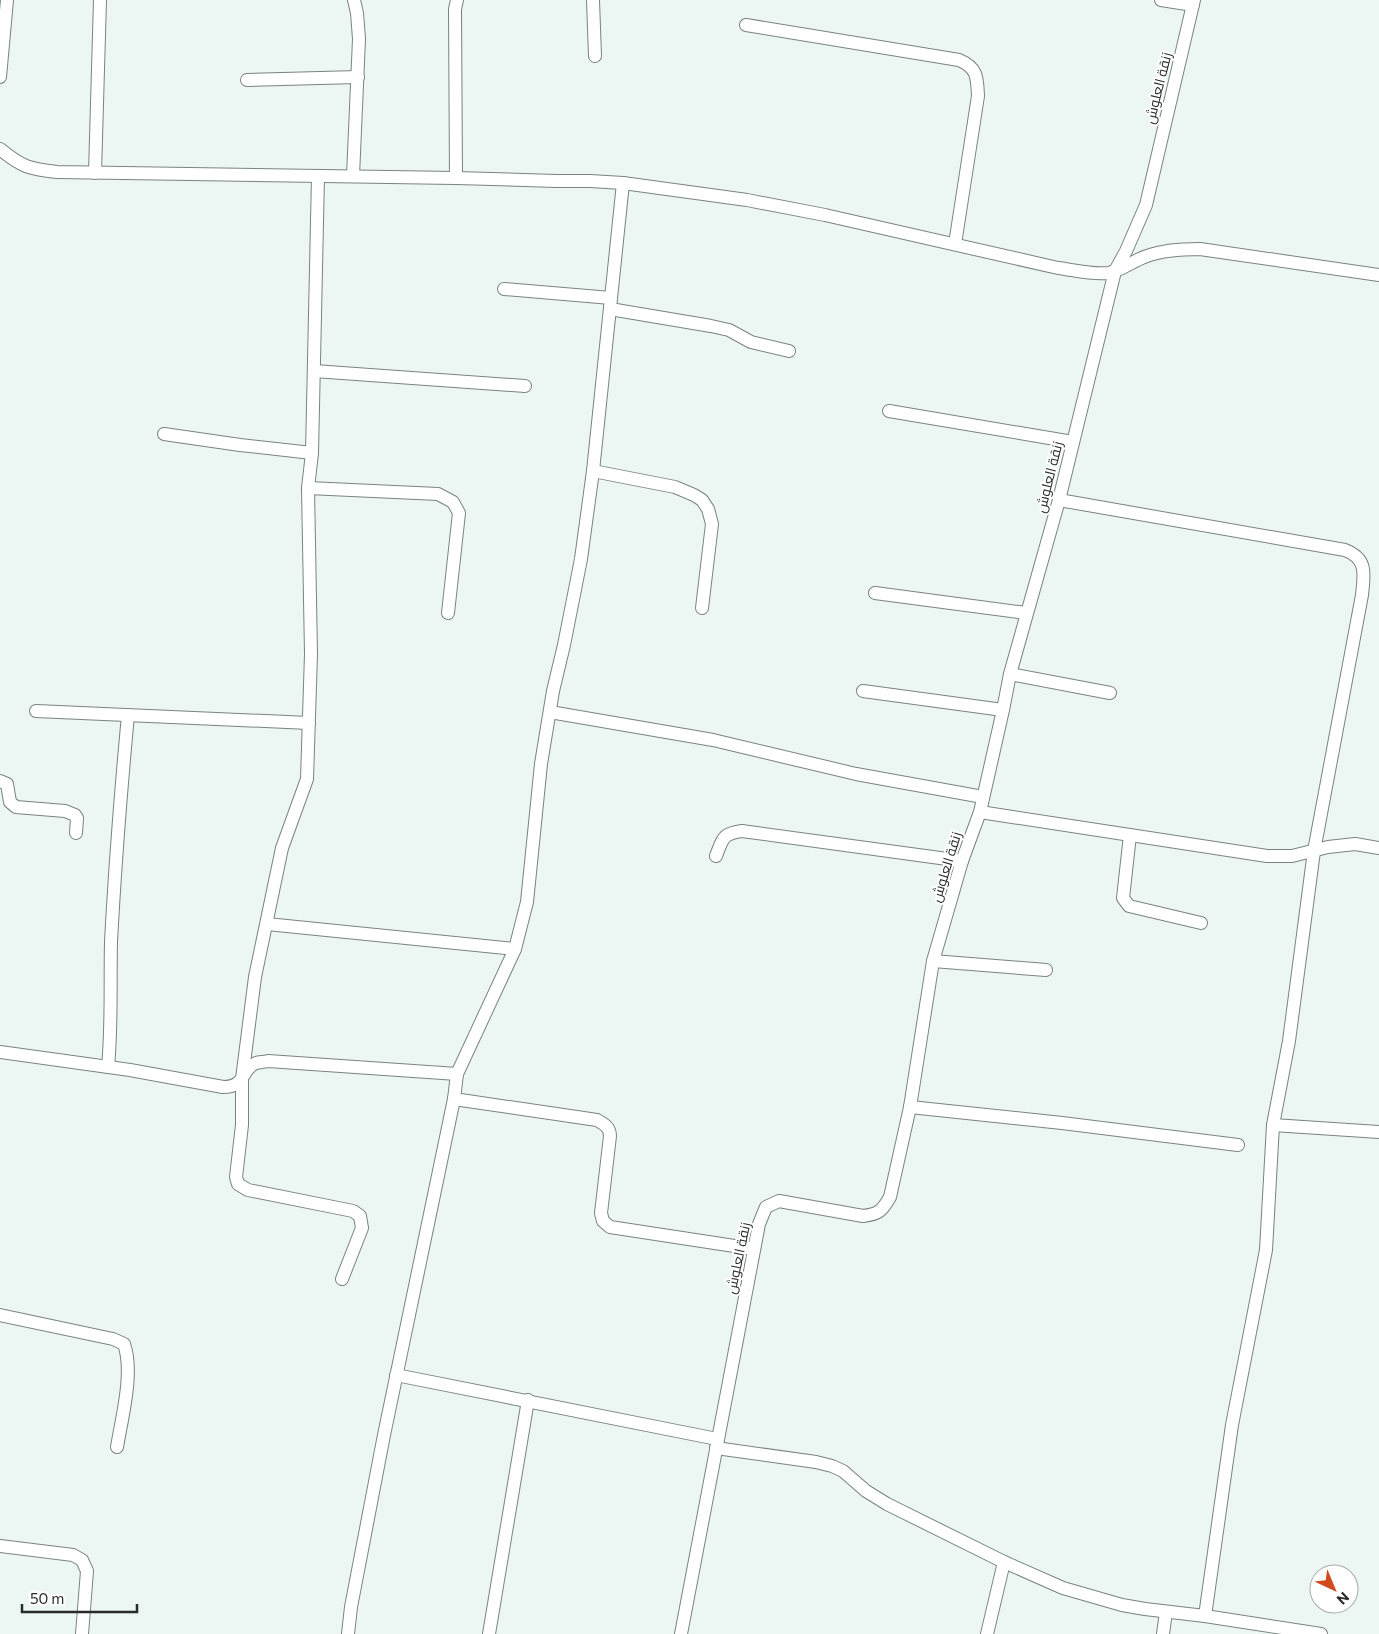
<svg xmlns="http://www.w3.org/2000/svg" width="1379" height="1634" font-family="Commissioner,Cairo,sans-serif">
<style>
.lines{fill:none;stroke-linecap:round;stroke-linejoin:round}
.minor-casing{stroke:#7a8380;stroke-width:14}
.minor{stroke:#fff;stroke-width:12}
.labels{text-anchor:middle;stroke-width:4;stroke-linejoin:round;paint-order:stroke}
.street-label{font-size:14px;fill:#272b2a;stroke:#fff}
</style>
<rect width="100%" height="100%" fill="#ecf7f3"/>
<g class="lines">
<g class="minor-casing">
<g id="minor">
<path d="M593,0L595,56"/>
<path d="M1161,0L1193,5"/>
<path d="M746,25L959,60C978,68 977,78 978,96L955,244"/>
<path d="M0,77L7,0"/>
<path d="M247,80L358,77"/>
<path d="M0,149C22,167 29,169 57,172L456,178L556,181H590L623,183L747,200L825,215L1058,268C1074,270 1092,275 1108,273C1121,271 1134,260 1147,256C1163,250 1183,249 1200,249L1379,275"/>
<path d="M95,173L100,0"/>
<path d="M318,176L312,453L308,488L311,654L307,779L282,848L255,977L242,1079V1125L236,1177L238,1184L248,1190L353,1211L360,1216L362,1228L342,1279"/>
<path d="M353,176L359,39L357,13L354,0"/>
<path d="M456,178L455,9L457,0"/>
<path d="M504,289L611,298"/>
<path d="M610,309L711,326L729,330L751,342L789,351"/>
<path d="M314,371L525,386"/>
<path d="M889,411L1073,442"/>
<path d="M164,434L240,445L312,453"/>
<path d="M593,471L675,487L694,495L702,500L708,509L712,524L702,608"/>
<path d="M308,488L438,494L453,502L459,513L448,613"/>
<path d="M1059,500L1345,550C1368,559 1364,574 1362,595L1314,851L1289,1041L1273,1125L1266,1250L1232,1425L1205,1616"/>
<path d="M875,593L1026,613"/>
<path d="M1010,674L1110,693"/>
<path d="M863,691L1003,710"/>
<path d="M36,711L309,723"/>
<path d="M550,712L713,740L856,774L983,797"/>
<path d="M0,781L7,784L10,802L16,807L65,811L75,815L77,818L76,833"/>
<path d="M980,812L1267,856H1292L1328,847L1355,844L1379,848"/>
<path d="M1130,835L1123,898L1129,906L1201,923"/>
<path d="M716,856C723,838 722,834 742,831L962,861"/>
<path d="M267,924L515,949"/>
<path d="M933,961L1046,970"/>
<path d="M0,1052L130,1070L223,1087C247,1087 240,1069 256,1063C259,1062 264,1062 268,1061L457,1074"/>
<path d="M108,1067C112,1025 110,984 111,942C115,866 121,790 128,715"/>
<path d="M454,1099L597,1120C604,1124 610,1127 610,1136L601,1213L603,1221L610,1227L754,1249"/>
<path d="M910,1107L1062,1123L1238,1145"/>
<path d="M1273,1125L1379,1132"/>
<path d="M0,1315L113,1339L124,1344C134,1372 122,1417 117,1447"/>
<path d="M396,1375L717,1439"/>
<path d="M716,1448L816,1462L832,1466L843,1471L866,1491L887,1504L1004,1562"/>
<path d="M0,1546L73,1555L82,1560L87,1571L82,1634"/>
<path d="M348,1634L351,1607L384,1435L454,1099L457,1074L515,949L527,902L541,764L553,691L564,645L581,559L593,471L623,183"/>
<path d="M489,1634L528,1400"/>
<path d="M681,1634L759,1224L766,1207L779,1201L863,1216C879,1214 882,1211 890,1197L910,1107L933,961L962,861L980,812L1003,710L1010,674L1059,500L1115,271L1126,251L1146,205L1194,0"/>
<path d="M987,1634L1004,1562L1063,1588L1122,1605L1145,1609L1205,1616L1321,1634"/>
<path d="M1163,1634L1166,1612"/>
</g>
</g>
<use href="#minor" class="minor"/>
</g>
<g class="labels">
<g class="street-label">
<text transform="translate(1158 88) rotate(-76)" y="5">زنقة العلوش</text>
<text transform="translate(1049 477) rotate(-76)" y="5">زنقة العلوش</text>
<text transform="translate(946 867) rotate(-73)" y="5">زنقة العلوش</text>
<text transform="translate(738 1258) rotate(-78)" y="5">زنقة العلوش</text>
</g>
</g>
<g transform="translate(1334 1589) rotate(136)"><circle r="24" fill="#ffffff" stroke="#a9aaaa"/>
<path d="M0-4L9 19L0 12L-9 19Z" fill="#d24a1e"/>
<text y="-8" font-size="14" font-weight="bold" text-anchor="middle" fill="#272b2a">N</text>
</g>
<path d="M22 1604v8h115v-8" fill="none" stroke="#272b2a" stroke-width="2.5"/>
<text x="30" y="1604" font-size="15" fill="#272b2a" stroke="#ffffff" stroke-width="4" paint-order="stroke">50 m</text>
</svg>
